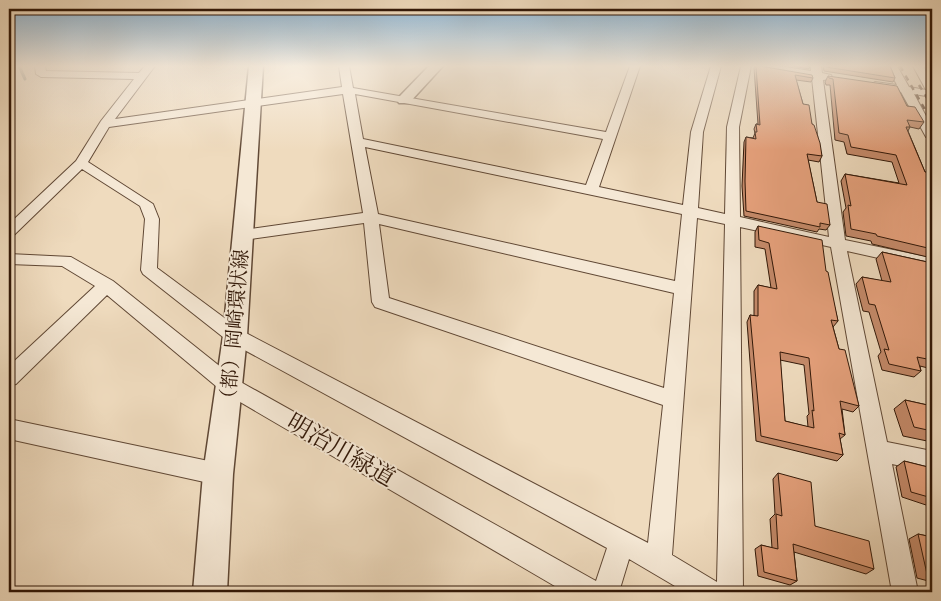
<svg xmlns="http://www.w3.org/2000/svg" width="941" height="601" font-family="'IM FELL English','Noto Serif JP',serif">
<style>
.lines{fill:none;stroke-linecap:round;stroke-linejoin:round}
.stream{stroke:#747874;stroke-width:3}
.minor-casing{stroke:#604835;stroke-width:2}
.tertiary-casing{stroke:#604835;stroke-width:3}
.minor{fill:#f5e8d5;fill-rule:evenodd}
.tertiary{fill:#f5e8d5;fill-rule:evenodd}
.rail{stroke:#311707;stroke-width:2.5;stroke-dasharray:5.5 5.5;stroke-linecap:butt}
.wall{fill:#c58a6a;stroke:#311707;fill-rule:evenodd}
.building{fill:#e5a07b;stroke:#311707;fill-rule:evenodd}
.labels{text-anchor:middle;stroke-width:4;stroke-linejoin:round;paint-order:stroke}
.street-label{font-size:20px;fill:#311707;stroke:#f5e8d5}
.near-street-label{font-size:24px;fill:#311707;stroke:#f5e8d5}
</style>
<rect width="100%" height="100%" fill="#efdbbe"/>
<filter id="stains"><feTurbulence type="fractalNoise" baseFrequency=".004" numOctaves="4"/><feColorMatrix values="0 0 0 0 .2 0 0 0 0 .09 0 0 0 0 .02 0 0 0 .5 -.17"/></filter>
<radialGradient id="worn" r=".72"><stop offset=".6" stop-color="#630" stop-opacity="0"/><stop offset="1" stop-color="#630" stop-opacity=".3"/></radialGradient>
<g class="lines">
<path class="stream" d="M19,66L25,79"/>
<g class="minor-casing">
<g id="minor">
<path d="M35,66H45L46,71L139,73L145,66H155L115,119L342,87L339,66H349L353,88L606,132L630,66H640L599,187L683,205L691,132L711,66H721L703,132L698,208L725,214L727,127L741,66H751L739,127L740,217L829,237L812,78L759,69L754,66H779L811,71V66H821L822,73L831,75L832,77L831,79L823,80L845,240L932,258V270L847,251L887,442L932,451V473L892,464L918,592H892L831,247L740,227L743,592H685L629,559L619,592H565L223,392L107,295L16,384L9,386V366L95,286L62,266L9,264V254L71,257L113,281L237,380L596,581L607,548L228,341L143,274L141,270L145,219L140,206L82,169L14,235L9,237V224L76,161L101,121L134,79L41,77L36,74ZM343,94L363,213L243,230L238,231L235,235L238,239L243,240L364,223L372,302L375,307L663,405L648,543L242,331L157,268L159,219L153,204L88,162L109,127ZM355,94L603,139L586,185L363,139ZM365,147L682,214L675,281L378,214ZM697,218L725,224L717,582L672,555ZM379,224L674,293L664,388L389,298Z"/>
<path d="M887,66H897L909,87L926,90L913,66H923L932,81V97L914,94L932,127V141L926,137L901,92L875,88L870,85L875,82L897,85Z"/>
<path d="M9,419L218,463L226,466L229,474L226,482L218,485L9,439Z"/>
</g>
</g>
<g class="tertiary-casing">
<g id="tertiary">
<path d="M249,66H263L247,336L233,474L227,592H193L203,474L223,336Z"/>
<path d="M429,66H443L409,103H399L397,100L399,97Z"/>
</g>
</g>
<use href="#minor" class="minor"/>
<use href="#tertiary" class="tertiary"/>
<g class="rail">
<path d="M900,66L932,122"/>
<path d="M919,85L932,106"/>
</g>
</g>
<g class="wall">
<path d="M755,66H760L813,78L811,82L796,80L803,104L812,124L822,156L819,162L808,160L817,202L830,225L826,230L819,229L817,232L744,216L742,186L744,142L746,137L753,138L755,133L754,129L756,124H758L754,68Z"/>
<path d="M792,66H810L809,69Z"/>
<path d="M823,66H890L895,78L893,82L824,71Z"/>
<path d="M828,76L907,106L924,122L919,129L910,127L908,131L925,172L932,173V258L872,244L871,241L846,236L843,212L846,208L841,181L845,174L899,183L892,162L847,154L844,142L835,140L830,85H826L825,82Z"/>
<path d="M758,226L826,271L838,321L833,327L839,349L859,406L853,412L842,409L845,435L840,439L843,455L837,461L756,441L747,322L750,315L754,316V291L758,285L771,288L765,249L755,247V232ZM780,360L804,365L809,414L807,416L808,427L785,421Z"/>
<path d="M882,252L932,263V369L920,366L921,371L914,377L882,370L878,356L881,352L869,312L863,311L856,284L862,277L882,281L876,259Z"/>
<path d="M905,400L932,406V442L903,436L894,409Z"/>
<path d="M904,461L932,468V507L902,497L896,467Z"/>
<path d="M778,473L815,526L874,569L866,574L794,552L797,581L790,585L758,576L755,549L761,545L772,548L770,519L775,514L773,479Z"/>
<path d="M918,534L932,537V582L917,578L909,539Z"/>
</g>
<g class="building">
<path d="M756,66H760L812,75L813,78L795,75L803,104L809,105L812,124L814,125L820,143L822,156L807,154L817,202L827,204L830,225L820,223V227L746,211L745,181L746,137L756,139L755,132H757L756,124L760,125Z"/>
<path d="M825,66H890L895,78L826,67Z"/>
<path d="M828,76L897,86L907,106L915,107L924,122L907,120L910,127H906L925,172L932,173V249L877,236L876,234L851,229L848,205L851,206L845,174L907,185L896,155L851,147L848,135L839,133L833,79L829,78Z"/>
<path d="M758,226L822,240L826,271L828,272L838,321L831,320L839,349L845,350L859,406L840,401L845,435L839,433L843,455L761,436L750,315L758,316V285L777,289L769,243L759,240ZM780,352L809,358L814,411L812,410L814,428L785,421Z"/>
<path d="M882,252L932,263V360L917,357L921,371L889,364L884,349L889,350L875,305L869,304L862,277L891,282Z"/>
<path d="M905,400L932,406V431L914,427Z"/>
<path d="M904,461L932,468V498L911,492Z"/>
<path d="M778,473L811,482L815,526L869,541L874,569L793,544L797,581L764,572L761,545L778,549L776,514L782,516Z"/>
<path d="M918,534L932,537V575L927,574Z"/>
</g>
<linearGradient id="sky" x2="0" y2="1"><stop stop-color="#8bb6d7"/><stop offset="0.44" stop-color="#f8efe2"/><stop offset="1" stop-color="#f8efe2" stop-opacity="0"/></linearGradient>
<rect width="941" height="150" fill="url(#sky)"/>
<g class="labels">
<g class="street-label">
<text transform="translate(234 329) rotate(-85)" y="7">（都）岡崎環状線</text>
</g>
<g class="near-street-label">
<text transform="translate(341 450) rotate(30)" y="8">明治川緑道</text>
</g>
</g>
<rect width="941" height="601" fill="none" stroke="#efdbbe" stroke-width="30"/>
<rect x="10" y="10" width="921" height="581" fill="none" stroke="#311707" stroke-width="2.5"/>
<rect x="15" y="15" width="911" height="571" fill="none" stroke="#311707"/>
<rect width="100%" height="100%" filter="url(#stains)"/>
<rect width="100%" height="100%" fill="url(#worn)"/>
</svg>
